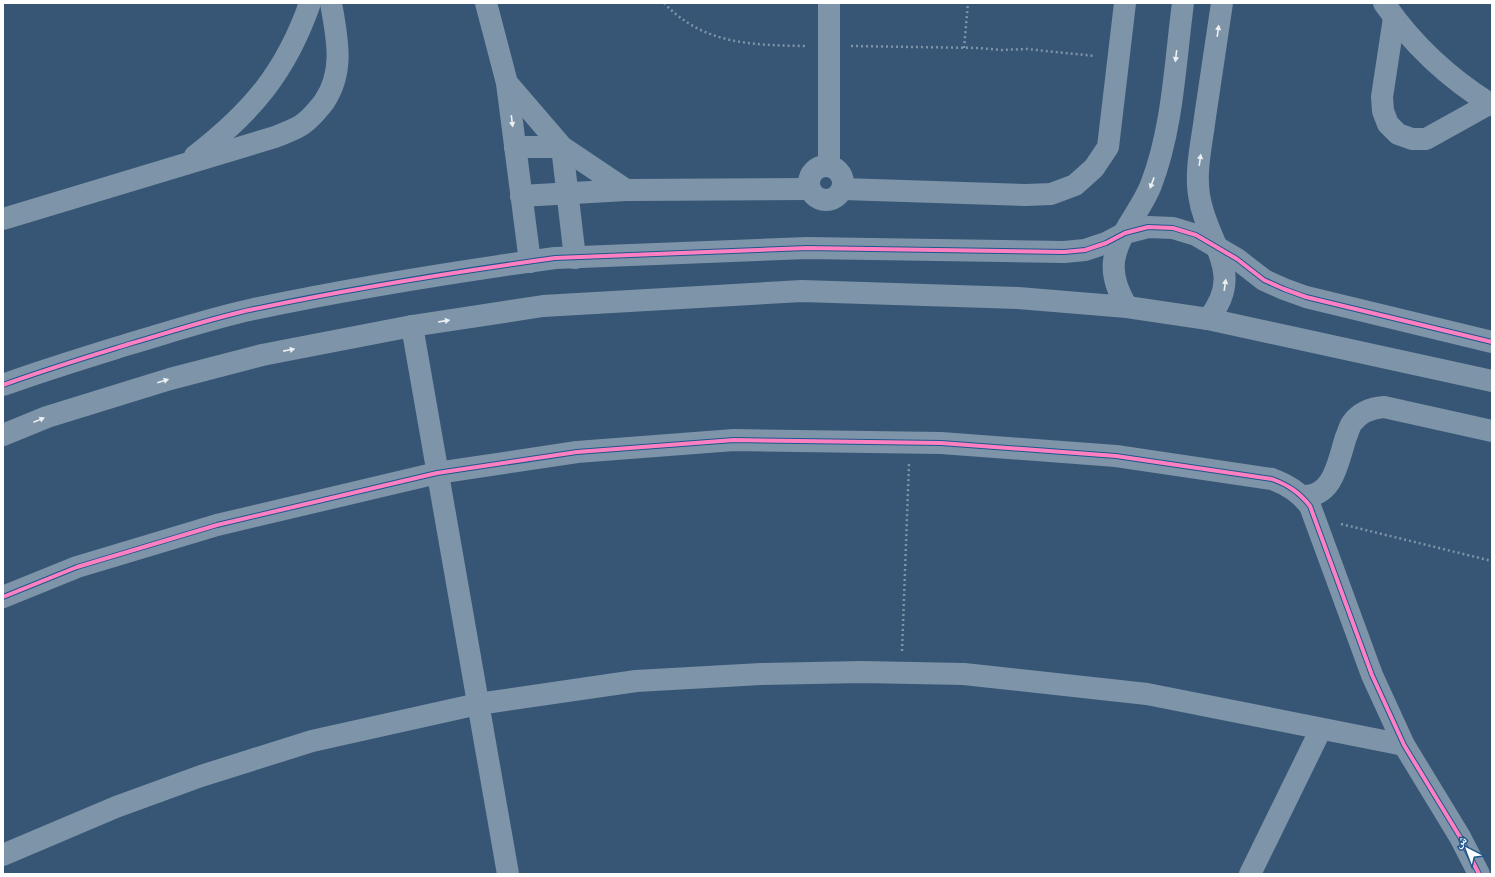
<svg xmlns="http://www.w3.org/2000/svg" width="1495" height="877" font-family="Quicksand,'Noto Naskh Arabic',sans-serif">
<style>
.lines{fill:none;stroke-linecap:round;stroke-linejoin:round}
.path{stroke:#7e94a8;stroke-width:2.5;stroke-dasharray:2 3;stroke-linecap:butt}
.minor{stroke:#7e94a8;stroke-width:22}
.tertiary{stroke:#7e94a8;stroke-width:22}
.cycleway-casing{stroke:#1e578e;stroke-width:6}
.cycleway{stroke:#ff80c0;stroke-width:4}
.oneway{fill:#eceff2}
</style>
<rect width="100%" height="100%" fill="#375675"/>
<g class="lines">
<g class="path">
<path d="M664,3C704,45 752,45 806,46"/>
<path d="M851,46L979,48L1001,50L1027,49L1095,56"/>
<path d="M964,48L968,3"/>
<path d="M1341,524L1492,561"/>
<path d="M902,651L909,464"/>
</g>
<g class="minor">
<path d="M486,3L507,83L562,147L626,190"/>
<path d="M829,3V165"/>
<path d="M1384,3C1412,44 1450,79 1492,105"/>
<path d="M1394,18L1382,97L1383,111L1388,124L1398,134L1412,139H1426L1489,104"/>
<path d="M507,83L530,262"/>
<path d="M515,147H562L575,258"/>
<path d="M195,156C252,112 286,72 310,3"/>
<circle cx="826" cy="183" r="17"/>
<path d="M843,189L1026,195L1051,194L1075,185L1094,168L1108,147L1125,3"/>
<path d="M521,196L626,190L809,189"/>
<path d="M3,219L275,137C282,134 291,131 298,127C308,122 317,111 324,102C345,71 337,38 331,3"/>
<path d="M412,326L508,874"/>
<path d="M1303,496C1334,497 1338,461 1346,437C1348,433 1349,427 1352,423C1360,412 1371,408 1384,407L1492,431"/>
<path d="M3,597L77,567L217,525L437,473L577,452L734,440L941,443L1116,456L1272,479C1288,485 1299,492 1310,506L1372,675L1404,745L1460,837L1479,874"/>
<path d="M3,855L116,807L201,776L312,741L478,704L636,681L761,674L862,672L964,674L1147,694L1404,745"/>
<path d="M1250,874L1321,729"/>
</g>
<g class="tertiary">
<path d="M1127,307C1119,293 1112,278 1114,261C1118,233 1141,211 1151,185C1173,128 1175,63 1183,3"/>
<path d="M1208,319C1247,272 1206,244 1199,195C1195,170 1202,142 1205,117C1211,79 1216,41 1222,3"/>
<path d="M3,385C44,370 87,357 129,344C170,332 212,318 254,309C354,288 454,272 555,258L807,248L1064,252L1085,250L1106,243L1125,233L1148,227L1173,228L1196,235L1237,259L1264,280L1284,289L1306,297L1492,342"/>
<path d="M3,435L47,417L170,379L262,355L412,326L543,306L802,291L1018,298L1127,307L1208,319L1492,381"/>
</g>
<g class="cycleway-casing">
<g id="cycleway">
<path d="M3,385C44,370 87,357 129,344C170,332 212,318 254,309C354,288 454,272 555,258L807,248L1064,252L1085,250L1106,243L1125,233L1148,227L1173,228L1196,235L1237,259L1264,280L1284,289L1306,297L1492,342"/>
<path d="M3,597L77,567L217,525L437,473L577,452L734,440L941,443L1116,456L1272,479C1288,485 1299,492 1310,506L1372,675L1404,745L1460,837L1479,874"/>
</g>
</g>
<use href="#cycleway" class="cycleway"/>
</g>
<defs><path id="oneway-solid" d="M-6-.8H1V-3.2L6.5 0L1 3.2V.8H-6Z"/></defs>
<g class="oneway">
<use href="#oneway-solid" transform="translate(1218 31) rotate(-82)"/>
<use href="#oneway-solid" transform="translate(1176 56) rotate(97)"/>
<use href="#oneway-solid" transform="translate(512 121) rotate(83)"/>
<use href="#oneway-solid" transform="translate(1200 160) rotate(-82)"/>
<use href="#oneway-solid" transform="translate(1152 183) rotate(110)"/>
<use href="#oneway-solid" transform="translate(1225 285) rotate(-82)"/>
<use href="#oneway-solid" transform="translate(444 321) rotate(-9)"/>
<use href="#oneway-solid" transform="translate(289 350) rotate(-11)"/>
<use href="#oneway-solid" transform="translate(163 381) rotate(-17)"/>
<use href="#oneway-solid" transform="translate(39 420) rotate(-22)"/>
</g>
<rect width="1495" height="877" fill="none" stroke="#ffffff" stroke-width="8"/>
<g transform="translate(1467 849) rotate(318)" stroke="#1e578e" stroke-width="3" paint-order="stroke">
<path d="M0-3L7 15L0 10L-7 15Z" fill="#ffffff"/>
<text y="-6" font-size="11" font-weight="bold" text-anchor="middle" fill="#ffffff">ش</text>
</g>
</svg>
